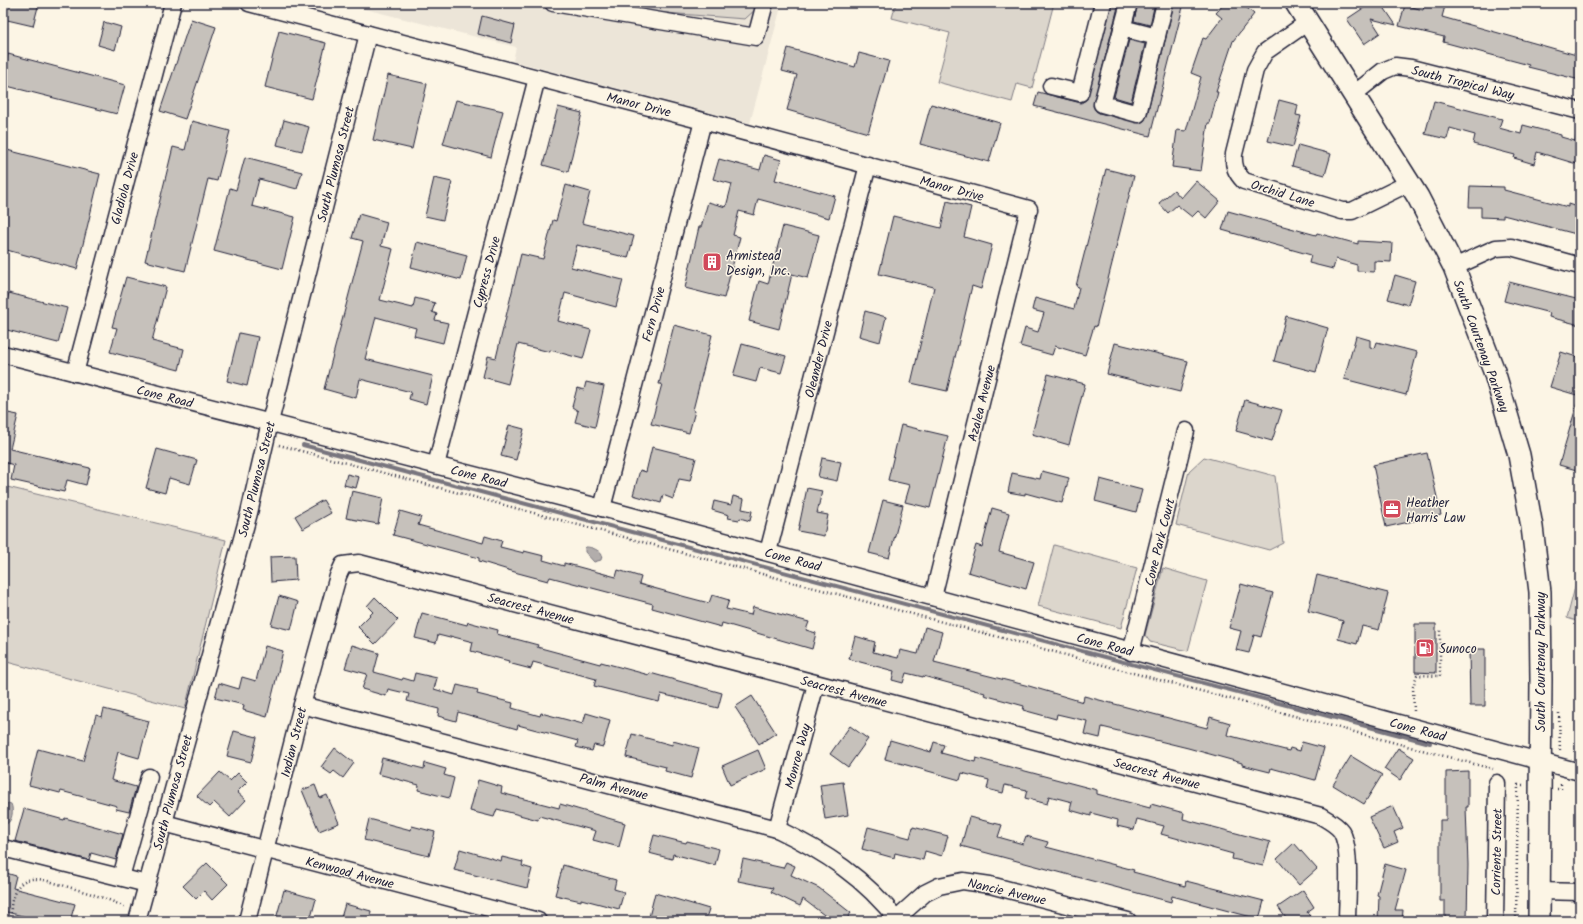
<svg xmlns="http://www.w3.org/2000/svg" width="1583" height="924" font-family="Kalam,sans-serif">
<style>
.built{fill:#ece5d8}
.green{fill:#dcd6cc;stroke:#7f7c84}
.water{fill:#b2adab;stroke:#78757e}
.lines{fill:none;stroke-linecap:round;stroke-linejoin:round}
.stream{stroke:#78757e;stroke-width:4}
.building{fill:#c6c1bb;stroke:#22223b}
.minor-casing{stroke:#22223b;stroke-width:19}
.major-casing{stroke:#22223b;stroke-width:24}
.path{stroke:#22223b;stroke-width:2.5;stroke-dasharray:1 3;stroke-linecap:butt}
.minor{stroke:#fcf5e5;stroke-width:16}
.major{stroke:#fcf5e5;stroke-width:21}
.labels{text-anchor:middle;stroke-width:3;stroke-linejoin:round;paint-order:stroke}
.street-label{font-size:13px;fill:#22223b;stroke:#fcf5e5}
.poi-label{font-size:13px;fill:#22223b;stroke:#fcf5e5;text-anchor:start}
</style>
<rect width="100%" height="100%" fill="#fcf5e5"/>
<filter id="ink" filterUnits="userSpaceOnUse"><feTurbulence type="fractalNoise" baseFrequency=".025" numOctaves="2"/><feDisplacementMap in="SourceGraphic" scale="8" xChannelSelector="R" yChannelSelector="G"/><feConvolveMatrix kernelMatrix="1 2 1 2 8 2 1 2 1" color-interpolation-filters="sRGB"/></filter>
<g filter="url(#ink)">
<path class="built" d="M341,3H782L750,123L513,61L516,47Z"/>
<g class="green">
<path d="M608,3H758L757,8L745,19L653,12Z"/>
<path d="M896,3H1054L1032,88L1017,84L1012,102L937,82L950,33L892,18Z"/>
<path d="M1204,457L1275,476L1283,543L1269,550L1176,525L1189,471Z"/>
<path d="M3,486L226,540L185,709L3,661Z"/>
<path d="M1054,545L1137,568L1121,628L1038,606Z"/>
<path d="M1163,568L1207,581L1188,651L1150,642L1145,635Z"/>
<path d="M1580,568V622L1567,618Z"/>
</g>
<g class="water">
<path d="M586,547C592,547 599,550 602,555L601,560L594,562L585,552V548Z"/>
<path d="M8,803L11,804C14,810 12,822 6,824L3,823V808Z"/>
</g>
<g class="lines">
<path class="stream" d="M303,445L1430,743"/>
</g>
<g class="building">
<path d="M3,3H39L33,26L3,19Z"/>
<path d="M1112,3H1119L1093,106L1095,110L1099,113L1140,123L1144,121L1147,116L1174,3H1184L1150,136L1034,106L1038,92L1081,103L1087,99Z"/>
<path d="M1138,3H1155L1150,25L1134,21Z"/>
<path d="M1225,3H1241L1254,14L1233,41L1216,92H1218L1210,123H1208L1201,171L1172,167L1177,130L1186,131L1201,77L1191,73L1203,38L1206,39L1222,18L1216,13Z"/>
<path d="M1371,3H1381L1396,25L1371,19L1380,33L1364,44L1347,19Z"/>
<path d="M1425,3L1445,6L1442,17L1580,56V80L1528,67L1529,65L1443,42L1444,37L1399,26L1405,5L1423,10Z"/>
<path d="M482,16L515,25L511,43L478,34Z"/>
<path d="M191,19L216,27L185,119L160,111Z"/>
<path d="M104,22L121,27L115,50L98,45Z"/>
<path d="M279,31L326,43L312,99L265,87Z"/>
<path d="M1129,40L1145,44L1131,102L1114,97Z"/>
<path d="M788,48L855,67L859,53L889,61L868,133L787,110L797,75L782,71Z"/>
<path d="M8,54L125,85L117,114L3,85V72Z"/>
<path d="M388,75L427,84L412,149L373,140Z"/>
<path d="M456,100L503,111L491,157L443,144Z"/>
<path d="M1279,100L1298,105L1296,115L1301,116L1293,147L1268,141Z"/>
<path d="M1434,101L1502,119L1499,128L1521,134L1523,125L1561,135V137L1575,141L1577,134H1580V165L1537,152L1534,164L1514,158L1515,155L1473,144L1475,135L1450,128L1447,139L1425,134Z"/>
<path d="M931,104L1000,123L989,162L920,144Z"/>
<path d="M558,107L582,113L568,172L543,165Z"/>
<path d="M284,120L309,127L302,151L277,145Z"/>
<path d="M192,121L230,131L217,181L208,179L185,271L145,261L173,147L185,150Z"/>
<path d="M1298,145L1331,154L1325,175L1292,166Z"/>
<path d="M3,149L100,174L77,269L3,249Z"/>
<path d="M764,155L781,160L775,180L835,196L829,218L758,199L754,215L739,211L733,235L740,237L724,298L685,288L699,227H701L708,202L726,207L732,184L713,179L719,159L760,170Z"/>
<path d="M245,157L302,172L297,189L259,179L252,206L295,217L282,269L214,251L230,188L236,190Z"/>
<path d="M1106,169L1134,176L1096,327L1094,326L1085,355L1055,346L1052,355L1020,346L1025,328L1038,332L1044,313L1032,310L1035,298L1074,309L1079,287L1076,286Z"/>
<path d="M434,178L452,182L443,220L425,216Z"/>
<path d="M1196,181L1220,201L1206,218L1198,211L1192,217L1177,205L1168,213L1159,203L1174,190L1181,198Z"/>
<path d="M566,185L590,192L582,223L634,236L628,258L577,245L571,267L623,280L616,307L565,293L558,321L591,330L583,359L550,350V352L518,344L508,384L483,377L488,356L496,358L521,254L543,259L553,220L556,221Z"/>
<path d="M1470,186L1504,187V190L1568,207V204L1580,208V235L1503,215V218L1481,217V207H1469Z"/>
<path d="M947,201L971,207L964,237L992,245L981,289L972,286L947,391L911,383L934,287L879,274L893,216L941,228Z"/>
<path d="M1228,211L1316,235L1317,233L1358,244V241L1392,243L1391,262L1374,261V272L1357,271V265L1336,259L1333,269L1309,263L1311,255L1222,230Z"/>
<path d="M359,214L387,222L381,246L393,249L380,300L413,308L415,298L435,303L432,312L437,314L435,320L448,323L443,343L414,336L416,328L376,317L365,359L433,376L426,404L409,399L411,392L360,379L356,398L324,389L363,241L352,238Z"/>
<path d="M783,226L819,235L808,278L792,274L779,329L749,321L759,281L768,284Z"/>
<path d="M417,242L467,255L461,280L411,267Z"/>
<path d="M1395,275L1415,281L1408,305L1388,299Z"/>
<path d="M126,277L166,287L152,341L184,349L179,370L110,352L117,328L112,327Z"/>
<path d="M1509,282L1580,300V325L1549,317L1550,313L1504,301Z"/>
<path d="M9,293L67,308L58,343L3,329V315Z"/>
<path d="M865,311L886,317L880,342L859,336Z"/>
<path d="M1286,316L1328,328L1316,372L1274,361Z"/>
<path d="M674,325L712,335L693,410L695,411L689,433L651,424L662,384H659Z"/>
<path d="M239,333L258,337L247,386L227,381Z"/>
<path d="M1356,336L1370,340V347L1375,348L1377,342L1417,352L1406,395L1344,379Z"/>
<path d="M1115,343L1188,361L1180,392L1107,374Z"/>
<path d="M742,344L786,356L781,373L760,368L756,382L733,376Z"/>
<path d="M1561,352L1580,358V396L1550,387Z"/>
<path d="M1048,374L1085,384L1069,445L1032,434Z"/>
<path d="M586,382L604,386L595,427L575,422L578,411L572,407L577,388L584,390Z"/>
<path d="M1245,400L1282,410L1272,441L1236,431Z"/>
<path d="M1577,404L1580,405V471L1559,465Z"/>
<path d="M3,412L18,415L10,449L90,468L86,485L67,480L64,492L11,480L14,465L3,462Z"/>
<path d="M509,425L524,429L516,460L501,456Z"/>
<path d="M901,425L948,436L930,508L905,502L910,485L888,480Z"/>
<path d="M652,447L696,458L690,481L679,479L673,499L663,495L661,503L633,495L640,470L646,472Z"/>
<path d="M157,449L197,460L190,484L169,478L165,493L146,488Z"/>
<path d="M1427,453L1441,515L1386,527L1373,465Z"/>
<path d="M822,458L841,462L837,481L818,477Z"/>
<path d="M1042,471L1069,478L1062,503L1025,493V495L1008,492L1012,473L1040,479Z"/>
<path d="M347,474L359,477L356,488L344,485Z"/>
<path d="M1100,479L1142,490L1136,512L1095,501Z"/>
<path d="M807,488L822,491L817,513L828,515L824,536L798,531Z"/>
<path d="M352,491L383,498L378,524L346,518Z"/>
<path d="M733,496L744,499L742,509L752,511L750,521L740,518L739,520L728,518L729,515L712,510L714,501L731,505Z"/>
<path d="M323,500L331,513L303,529L295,516Z"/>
<path d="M883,500L903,505L889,558L869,553Z"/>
<path d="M992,508L1009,513L999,552L1034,562L1026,589L968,572L976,545L982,547Z"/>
<path d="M400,511L421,517L418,525L483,543L485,536L502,541L500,547L524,553V551L544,556L543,560L564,566V563L616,577L618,570L641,577L639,584L686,597L709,603L712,595L729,600L726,609L751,615L753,607L809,622L806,630L816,633L812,649L722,623L721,627L652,608L653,604L550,577L548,581L518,573L479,561V558L393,535Z"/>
<path d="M295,556L296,580L271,582L270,557Z"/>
<path d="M1317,575L1388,593L1379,630L1362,626L1357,644L1338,639L1343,621L1308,611Z"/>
<path d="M1241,584L1273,593L1261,637L1254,635L1249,653L1236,650L1241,631L1229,628Z"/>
<path d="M279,596L298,602L291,630L271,625Z"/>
<path d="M375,597L398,620L375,644L358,627L373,612L367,606Z"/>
<path d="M422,613L467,625L468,622L498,630L497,634L538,645L537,647L600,664L601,662L649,675L650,673L722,693L718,708L661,694L659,702L594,686L596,679L533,662L531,669L508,663L509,661L471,651L473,642L450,636V638L438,635L436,643L415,638Z"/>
<path d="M1415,624H1436V673L1415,672Z"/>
<path d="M925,627L942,632L934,662L1029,686L1083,702L1084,696L1207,728L1210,717L1230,723L1227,735L1289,751L1290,748L1300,751L1302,742L1324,748L1315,780L1271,768L1270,772L1242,765V763L1188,748L1102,727L1100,738L1084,734L1087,721L1057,714L1056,719L1023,710L1024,706L984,695L985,693L923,676V677L906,673L903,683L892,680L894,671L849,659L855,636L875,642L873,652L898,658L900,650L918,654Z"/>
<path d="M352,645L379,653L374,672L402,680L403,678L413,681L415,673L437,678L434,689L454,695L457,685L478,690L477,694L513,703L512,708L540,716L541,713L583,724L586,713L610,720L603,747L594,745L592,751L576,747L578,741L518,725L517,729L458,712L456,721L438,716L439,709L407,701L409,694L388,689L386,696L362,689L367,674L345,668Z"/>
<path d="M265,646L283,651L267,717L243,710L244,705L215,698L219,683L239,689L242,677L256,681Z"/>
<path d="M1469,649H1485V706H1470Z"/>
<path d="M752,696L776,733L759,744L735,707Z"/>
<path d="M104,709L149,721L139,758L118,752L111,780L136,787L129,812L116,809L117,806L61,791L60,793L29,785L38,749L83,761L96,715L102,717Z"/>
<path d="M850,726L868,739L848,767L830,754Z"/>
<path d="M234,731L257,737L251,762L227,756Z"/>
<path d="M632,734L672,745L673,741L699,748L691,778L665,771L666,767L626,757Z"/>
<path d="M890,740L931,752L934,742L944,745L941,753L975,762L976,758L1097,790V794L1150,808L1151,804L1184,813L1183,819L1270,842L1263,866L1232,859L1233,854L1161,834L1164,826L1137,819L1134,830L1117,826L1118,820L1091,813V816L1070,810L1072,802L1049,796L1047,804L1025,798L1027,790L1005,785L1003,793L987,789L989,780L962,773L960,780L885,759Z"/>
<path d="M335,748L354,763L343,778L334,771L331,774L321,767Z"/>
<path d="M1398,748L1414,758L1400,780L1384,769Z"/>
<path d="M758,750L766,769L730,785L722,766Z"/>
<path d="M1351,756L1382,775L1364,804L1333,785Z"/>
<path d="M382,758L424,769L425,763L446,769L444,775L454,778L449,798L418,790L419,785L378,774Z"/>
<path d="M1468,771V807H1466L1468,865L1467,921H1445V901H1440V820H1446V772Z"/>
<path d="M220,772L230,781L238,773L247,782L237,792L246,800L230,817L214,802L209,807L197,796Z"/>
<path d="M478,780L502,787L501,793L559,808L560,804L625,823L619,847L593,840L596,831L539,816L538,820L497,809L494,817L470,811Z"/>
<path d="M843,782L848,815L825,819L820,785Z"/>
<path d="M315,785L320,798L327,795L339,823L319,831L302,790Z"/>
<path d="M1393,806L1403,828L1394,832L1398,842L1384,848L1369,817Z"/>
<path d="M24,809L64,820L65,818L123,834L116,860L91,853L89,860L15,841Z"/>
<path d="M969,817L1002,825L998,837L1023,844L1026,836L1048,842L1046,847L1134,870L1133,872L1185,886L1186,881L1264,901L1259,919L1172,896L1171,902L961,846Z"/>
<path d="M369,819L411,830L412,826L435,832L429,856L364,840Z"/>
<path d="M868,827L910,838L913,827L948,836L942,856L925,851L923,860L895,853L894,858L862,849Z"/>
<path d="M654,835L686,843L687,841L719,849L715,865L673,854L672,859L649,853Z"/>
<path d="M1294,843L1317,869L1299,885L1277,859Z"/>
<path d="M460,849L501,861L502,857L523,862L522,866L532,869L527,888L454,870Z"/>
<path d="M743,859L783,868L786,862L795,866L791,875L819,888L851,913L845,921H832L803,899L800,906L771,892L773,888L738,881Z"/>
<path d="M207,863L228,884L212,900L204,891L196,899L183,886Z"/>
<path d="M1385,864L1406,870L1395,910H1403L1402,921H1378L1379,896L1377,895Z"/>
<path d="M563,865L616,880L614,889L624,892L619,909L581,899V901L555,895Z"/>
<path d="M3,872L16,876L13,888L75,904L70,921H42L3,911Z"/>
<path d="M284,890L316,899L310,921H285L276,919Z"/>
<path d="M1303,890L1314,907L1307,912L1313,921H1288L1278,907Z"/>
<path d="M655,893L709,909L705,921H648Z"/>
<path d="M345,904L371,911L369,921H340Z"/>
</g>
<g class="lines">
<g class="minor-casing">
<g id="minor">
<path d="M249,3L703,121L1029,209L933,597"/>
<path d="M553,3L756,37L765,3"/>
<path d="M1129,3L1102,104L1138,114L1165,3"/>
<path d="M1308,22L1265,52L1255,70L1234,154C1233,166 1236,173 1244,181L1342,211H1352L1409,183"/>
<path d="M1122,28L1157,37"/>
<path d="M1051,86L1080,93L1103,3"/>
<path d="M1354,94L1383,71L1395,66L1411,68L1580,111"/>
<path d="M1454,267L1496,248L1511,247L1580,266"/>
<path d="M3,354L602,508L1580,772"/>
<path d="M75,373L173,3"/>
<path d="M436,465L537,78"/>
<path d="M602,508L703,121"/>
<path d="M768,552L868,165"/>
<path d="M1131,652L1186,431"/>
<path d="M302,705L777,829C825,852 865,878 898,921"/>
<path d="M164,823L538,921"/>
<path d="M777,829L816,684"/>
<path d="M3,848L147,884"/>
<path d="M121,877L149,777"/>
<path d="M1540,891L1580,892"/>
<path d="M896,919L925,893L939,886L963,881L990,885L1128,921"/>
<path d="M137,921L249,513L270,422L368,34"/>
<path d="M247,921L302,705L338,576L343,565L359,563L1321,816C1328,820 1337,825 1341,831C1352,849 1347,899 1347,921"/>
<path d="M1495,921L1497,783"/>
</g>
</g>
<g class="major-casing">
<path id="major" d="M1296,3L1418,197L1454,267L1494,371L1519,455L1532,527L1540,592L1541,680L1539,921"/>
</g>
<g class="path">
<path d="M279,445L1493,769"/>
<path d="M1414,711L1413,687L1417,675L1440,676V630"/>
<path d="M1559,713L1560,752"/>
<path d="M1557,789H1561V781"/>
<path d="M12,921C8,905 14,878 35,879C44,879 54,883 62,885C84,892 106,897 126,908"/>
<path d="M1516,921L1518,785H1524"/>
</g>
<use href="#minor" class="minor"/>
<use href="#major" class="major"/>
</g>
</g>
<defs>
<g id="building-square" transform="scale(1)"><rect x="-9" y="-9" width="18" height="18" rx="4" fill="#d1495b" stroke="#fcf5e5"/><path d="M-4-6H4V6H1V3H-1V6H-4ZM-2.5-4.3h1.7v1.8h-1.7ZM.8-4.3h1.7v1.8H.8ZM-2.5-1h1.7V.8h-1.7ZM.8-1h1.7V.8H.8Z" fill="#fff"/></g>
<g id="office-square" transform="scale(1)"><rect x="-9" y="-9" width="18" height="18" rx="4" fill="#d1495b" stroke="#fcf5e5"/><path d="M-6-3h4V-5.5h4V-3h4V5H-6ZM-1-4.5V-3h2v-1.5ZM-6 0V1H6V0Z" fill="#fff"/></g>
<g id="fuel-square" transform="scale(1)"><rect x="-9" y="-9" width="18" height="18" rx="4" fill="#d1495b" stroke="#fcf5e5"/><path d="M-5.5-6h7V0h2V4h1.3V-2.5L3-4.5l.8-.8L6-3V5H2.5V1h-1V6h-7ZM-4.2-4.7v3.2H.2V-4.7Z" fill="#fff"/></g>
</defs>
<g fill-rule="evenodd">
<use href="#building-square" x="712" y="262"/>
<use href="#office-square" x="1392" y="509"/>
<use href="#fuel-square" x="1425" y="648"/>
</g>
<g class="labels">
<g class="street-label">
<text transform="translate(1463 82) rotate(14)" y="5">South Tropical Way</text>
<text transform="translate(639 104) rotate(14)" y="5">Manor Drive</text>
<text transform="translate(335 164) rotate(-76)" y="5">South Plumosa Street</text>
<text transform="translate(124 188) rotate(-75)" y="5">Gladiola Drive</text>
<text transform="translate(952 188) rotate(15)" y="5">Manor Drive</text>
<text transform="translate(1283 193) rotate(17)" y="5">Orchid Lane</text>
<text transform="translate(486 272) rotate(-75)" y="5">Cypress Drive</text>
<text transform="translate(653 314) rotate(-75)" y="5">Fern Drive</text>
<text transform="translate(1482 346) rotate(70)" y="5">South Courtenay Parkway</text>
<text transform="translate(818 359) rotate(-76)" y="5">Oleander Drive</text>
<text transform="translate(165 396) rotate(14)" y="5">Cone Road</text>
<text transform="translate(981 403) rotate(-76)" y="5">Azalea Avenue</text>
<text transform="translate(479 476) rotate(14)" y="5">Cone Road</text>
<text transform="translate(256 479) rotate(-76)" y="5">South Plumosa Street</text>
<text transform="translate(1159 542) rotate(-76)" y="5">Cone Park Court</text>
<text transform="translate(793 559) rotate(15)" y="5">Cone Road</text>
<text transform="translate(531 608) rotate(15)" y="5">Seacrest Avenue</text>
<text transform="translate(1105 644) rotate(15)" y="5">Cone Road</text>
<text transform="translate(1540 662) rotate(-90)" y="5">South Courtenay Parkway</text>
<text transform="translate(844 691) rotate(15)" y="5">Seacrest Avenue</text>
<text transform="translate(1418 729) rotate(15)" y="5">Cone Road</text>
<text transform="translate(293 742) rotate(-76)" y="5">Indian Street</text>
<text transform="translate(797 756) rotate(-75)" y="5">Monroe Way</text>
<text transform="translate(1157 773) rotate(15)" y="5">Seacrest Avenue</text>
<text transform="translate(614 786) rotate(15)" y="5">Palm Avenue</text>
<text transform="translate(172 792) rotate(-75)" y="5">South Plumosa Street</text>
<text transform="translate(1496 852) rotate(-89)" y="5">Corriente Street</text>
<text transform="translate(350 872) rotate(15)" y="5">Kenwood Avenue</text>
<text transform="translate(1007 891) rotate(13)" y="5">Nancie Avenue</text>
</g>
<g class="poi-label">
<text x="726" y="260">Armistead<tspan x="726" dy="15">Design, Inc.</tspan></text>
<text x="1406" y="507">Heather<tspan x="1406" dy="15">Harris Law</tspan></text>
<text x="1439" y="653">Sunoco</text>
</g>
</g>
<rect width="1583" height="924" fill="none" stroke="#fcf5e5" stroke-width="16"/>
<rect x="8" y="8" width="1567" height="908" fill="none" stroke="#22223b" stroke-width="1.5" filter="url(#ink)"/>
</svg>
